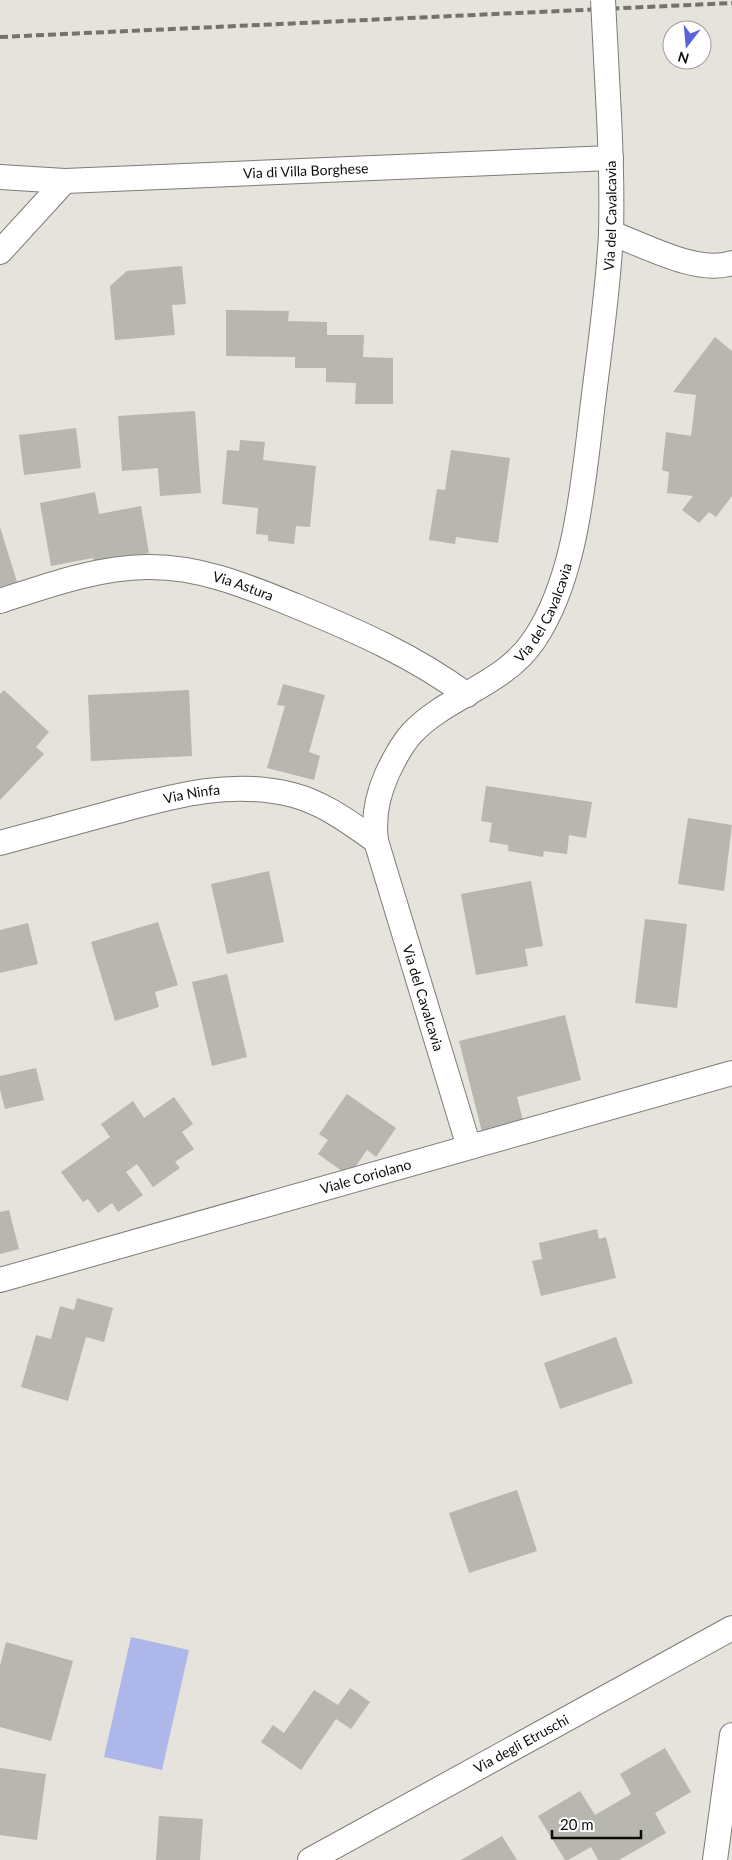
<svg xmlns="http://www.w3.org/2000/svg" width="732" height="1860" font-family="Lato,sans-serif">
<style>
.green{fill:#aeb7e9}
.building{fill:#b7b6af}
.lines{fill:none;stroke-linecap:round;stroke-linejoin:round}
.minor-casing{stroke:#7d7c75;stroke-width:26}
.minor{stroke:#fff;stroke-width:24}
.rail{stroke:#73726c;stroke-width:4;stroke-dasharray:8 4;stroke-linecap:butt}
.minor-bridge-casing{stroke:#7d7c75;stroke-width:26;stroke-linecap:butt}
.minor-bridge{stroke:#fff;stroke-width:24}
.labels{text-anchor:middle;stroke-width:4;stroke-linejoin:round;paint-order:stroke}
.street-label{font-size:14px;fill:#0c0c09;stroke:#fff}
</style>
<rect width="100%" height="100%" fill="#e5e3db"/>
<path class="green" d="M131,1637L189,1650L162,1770L104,1757Z"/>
<g class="building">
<path d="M182,266L186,304L172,305L175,335L115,340L110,286L127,271Z"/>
<path d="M226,310L289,311L288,321L327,322V335H364L363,357L393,358V404H355L356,383L326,382V368H295V357L226,356Z"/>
<path d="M715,337L732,351V496L716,517L709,512L699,523L682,510L693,496L667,493L669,472L662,470L666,432L691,436L696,395L673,392Z"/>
<path d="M195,411L201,493L160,496L158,468L122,471L118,416Z"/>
<path d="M76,428L81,468L24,475L19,435Z"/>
<path d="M240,440L265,442L263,460L316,466L310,527L296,526L294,544L268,541V535L256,534L258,508L222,504L227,450L239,451Z"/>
<path d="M451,450L510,458L498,543L456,537L455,544L429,540L437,489L445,490Z"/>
<path d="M95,492L99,514L141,506L149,553L94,563L93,558L51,566L40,503Z"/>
<path d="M0,527L17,582L0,587Z"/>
<path d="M283,684L325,695L309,752L320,756L314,780L267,768L285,706L277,705Z"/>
<path d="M4,690L49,732L36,747L44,754L0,800V694Z"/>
<path d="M189,690L192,756L91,761L88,695Z"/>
<path d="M486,786L592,802L586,838L569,835L567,854L544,851L543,857L508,851V845L489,842L492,823L481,821Z"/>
<path d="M688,818L732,825L724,891L678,884Z"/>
<path d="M269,871L284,942L227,954L211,884Z"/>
<path d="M531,881L543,946L525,949L528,966L476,975L461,894Z"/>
<path d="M645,919L687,924L677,1008L635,1003Z"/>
<path d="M158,922L178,985L155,992L159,1007L115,1021L91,942Z"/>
<path d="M28,923L38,964L0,973V930Z"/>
<path d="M227,974L247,1057L212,1066L192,982Z"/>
<path d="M565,1015L581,1080L517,1097L524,1125L483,1136L459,1041Z"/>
<path d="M36,1068L44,1100L5,1109L0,1090V1076Z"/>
<path d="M347,1094L396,1128L376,1157L367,1150L349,1176L318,1154L328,1140L319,1134Z"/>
<path d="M174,1097L193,1124L182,1132L194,1149L175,1162L180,1168L153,1187L137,1164L126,1172L143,1195L118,1212L112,1203L98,1213L88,1199L83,1202L61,1172L110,1137L101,1124L133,1101L144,1118Z"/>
<path d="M9,1210L19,1249L0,1254V1212Z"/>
<path d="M597,1229L599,1239L606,1237L616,1278L541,1296L532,1261L542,1259L539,1243Z"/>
<path d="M77,1298L113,1308L104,1342L86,1337L68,1401L21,1387L36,1335L51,1339L60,1306L74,1310Z"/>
<path d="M616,1337L633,1383L560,1409L544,1363Z"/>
<path d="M517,1490L537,1551L469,1573L449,1513Z"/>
<path d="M6,1642L73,1661L51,1741L0,1727V1666Z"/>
<path d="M350,1688L370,1702L351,1729L336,1719L301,1770L261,1742L273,1725L284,1733L314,1690L338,1705Z"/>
<path d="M665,1748L691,1792L655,1813L666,1833L619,1860H598L591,1847L568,1860H565L538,1816L580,1791L595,1815L631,1794L620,1774Z"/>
<path d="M0,1768L46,1774L37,1840L0,1835Z"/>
<path d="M159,1816L203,1819L200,1860H156Z"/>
<path d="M502,1836L517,1860H461Z"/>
</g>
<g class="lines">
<g class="minor-casing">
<g id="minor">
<path id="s1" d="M0,177L65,181L611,158"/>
<path d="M611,233C644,245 698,275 732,263"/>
<path d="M0,252L65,181"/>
<path id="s2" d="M0,601C49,585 95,568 147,567C200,566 249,587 296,606C357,631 414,656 467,695"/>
<path id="s3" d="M0,843C38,833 76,822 114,812C173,796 232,779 293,795C324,803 350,823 376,841"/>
<path id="s4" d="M469,1147L376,841C373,818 378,794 387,774C394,759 401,745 412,733C448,695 504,685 534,640C576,578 583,484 592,411C599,352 608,293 611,234C612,194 611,156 609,116"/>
<path id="s5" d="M0,1280L732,1073"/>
<path id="s6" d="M310,1860L732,1628"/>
<path d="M715,1860L732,1735"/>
</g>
</g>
<use href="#minor" class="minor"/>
<path class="rail" d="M0,37L732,3"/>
<g class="minor-bridge-casing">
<path id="minor-bridge" d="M603,0L609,116"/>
</g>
<use href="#minor-bridge" class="minor-bridge"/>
</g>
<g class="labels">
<g class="street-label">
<text dy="5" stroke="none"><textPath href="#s1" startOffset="306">Via di Villa Borghese</textPath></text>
<text dy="5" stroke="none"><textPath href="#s4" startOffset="1026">Via del Cavalcavia</textPath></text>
<text dy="5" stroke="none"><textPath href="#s2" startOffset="250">Via Astura</textPath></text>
<text dy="5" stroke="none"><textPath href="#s4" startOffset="620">Via del Cavalcavia</textPath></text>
<text dy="5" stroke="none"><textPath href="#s3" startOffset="198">Via Ninfa</textPath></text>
<text transform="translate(423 998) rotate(73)" y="5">Via del Cavalcavia</text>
<text dy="5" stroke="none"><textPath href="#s5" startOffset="380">Viale Coriolano</textPath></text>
<text dy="5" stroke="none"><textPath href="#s6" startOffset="241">Via degli Etruschi</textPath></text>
</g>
</g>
<g transform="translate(687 45) rotate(196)"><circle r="24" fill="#ffffff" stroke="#9e9e9d"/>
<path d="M0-4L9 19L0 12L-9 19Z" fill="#5b63da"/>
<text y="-8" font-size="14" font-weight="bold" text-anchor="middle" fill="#0c0c09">N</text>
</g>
<path d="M552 1830v8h89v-8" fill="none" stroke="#0c0c09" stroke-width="2.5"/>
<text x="560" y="1830" font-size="15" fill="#0c0c09" stroke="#ffffff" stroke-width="4" paint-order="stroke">20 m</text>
</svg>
